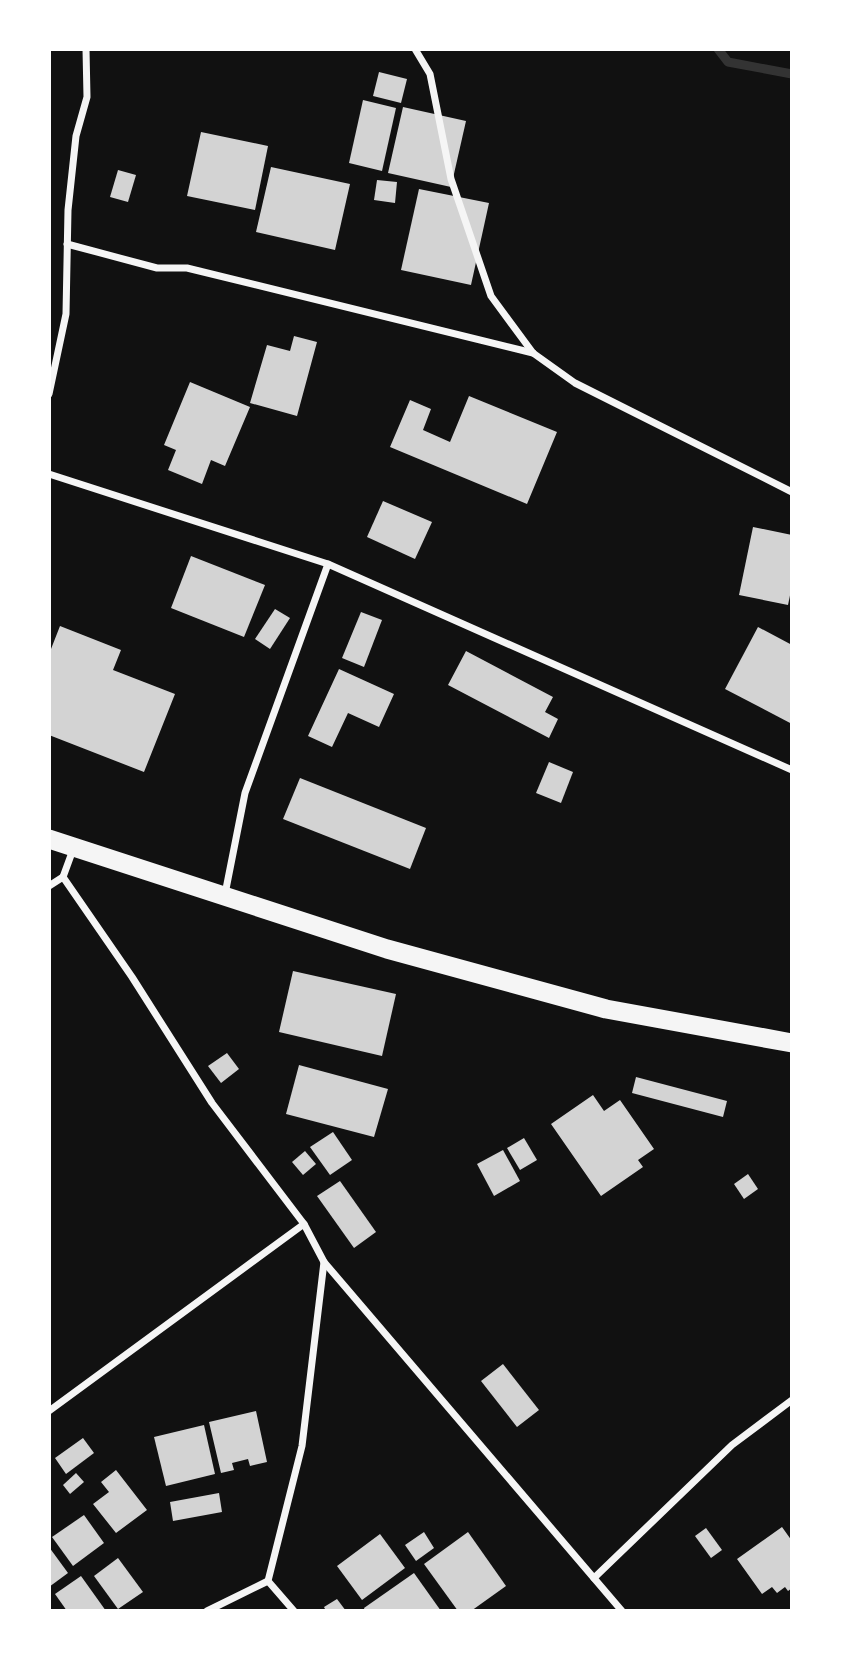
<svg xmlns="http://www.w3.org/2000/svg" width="841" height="1660" font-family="'Noto Sans',sans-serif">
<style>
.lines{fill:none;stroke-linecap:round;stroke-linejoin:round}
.stream{stroke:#333;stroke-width:9}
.building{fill:#d3d3d3}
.minor{stroke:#f5f5f5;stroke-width:7}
.trunk{stroke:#f5f5f5;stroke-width:19}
</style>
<rect width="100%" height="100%" fill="#111"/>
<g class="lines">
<path class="stream" d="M718,49L728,62L792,74"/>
</g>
<g class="building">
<path d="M379,72L407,79L401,103L373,96Z"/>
<path d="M363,100L396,108L382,171L349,163Z"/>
<path d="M403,107L466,121L451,187L388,173Z"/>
<path d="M201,132L268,146L255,210L187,196Z"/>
<path d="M271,167L350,184L335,250L256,232Z"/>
<path d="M118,170L136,175L128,202L110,197Z"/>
<path d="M377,180L397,182L395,203L374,200Z"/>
<path d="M419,189L489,203L471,285L401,270Z"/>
<path d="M294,336L317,342L297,416L250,403L267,345L290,351Z"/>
<path d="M190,382L250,407L225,466L211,460L202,484L168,470L176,450L164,445Z"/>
<path d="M469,396L557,432L527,504L390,447L410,400L431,409L423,430L450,442Z"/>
<path d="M383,501L432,522L415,559L367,537Z"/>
<path d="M753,527L792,535V586L788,605L739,595Z"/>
<path d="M191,556L265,585L244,637L171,608Z"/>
<path d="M275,609L290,618L270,649L255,639Z"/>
<path d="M361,612L382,620L364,667L342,658Z"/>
<path d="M60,626L121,650L113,670L175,694L144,772L49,735V648L51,649Z"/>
<path d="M758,627L792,645V724L725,689Z"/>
<path d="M466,651L553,697L545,712L558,719L549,738L448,685Z"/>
<path d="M339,669L394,694L379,727L348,713L332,747L308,736Z"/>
<path d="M549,762L573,772L561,803L536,793Z"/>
<path d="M300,778L426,828L410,869L283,819Z"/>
<path d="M293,971L396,994L382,1056L279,1032Z"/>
<path d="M227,1053L239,1069L221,1083L208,1066Z"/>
<path d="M299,1065L388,1089L374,1137L286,1114Z"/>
<path d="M636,1077L727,1101L723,1117L632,1093Z"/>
<path d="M593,1095L604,1111L620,1100L654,1149L638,1160L643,1167L601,1196L551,1124Z"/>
<path d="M333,1132L352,1160L330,1175L310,1147Z"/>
<path d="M524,1138L537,1160L520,1170L507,1148Z"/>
<path d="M503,1150L520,1181L494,1196L477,1164Z"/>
<path d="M305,1151L316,1164L303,1175L292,1162Z"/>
<path d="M748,1174L758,1189L744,1199L734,1184Z"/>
<path d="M340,1181L376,1232L354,1248L317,1196Z"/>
<path d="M503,1364L539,1410L517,1427L481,1381Z"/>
<path d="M256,1411L267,1462L250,1466L248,1459L232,1463L234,1470L221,1473L209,1422Z"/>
<path d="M204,1425L215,1474L166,1486L154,1437Z"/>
<path d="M83,1438L94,1453L66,1474L55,1458Z"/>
<path d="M116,1470L147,1510L116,1533L93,1504L109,1492L101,1482Z"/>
<path d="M76,1473L84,1482L70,1494L63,1485Z"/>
<path d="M219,1493L222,1512L173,1521L170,1502Z"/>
<path d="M84,1515L104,1543L73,1566L52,1537Z"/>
<path d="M782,1527L792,1541V1588L788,1591L785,1587L777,1593L772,1587L762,1594L737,1559Z"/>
<path d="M706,1528L722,1550L711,1558L695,1536Z"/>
<path d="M424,1532L434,1548L416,1561L405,1545Z"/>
<path d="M468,1532L506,1586L471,1611H458L424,1564Z"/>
<path d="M380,1534L405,1568L362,1600L337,1566Z"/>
<path d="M49,1547L68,1573L49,1587Z"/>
<path d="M118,1558L143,1592L118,1609L94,1576Z"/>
<path d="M414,1573L441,1611H365L364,1608Z"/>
<path d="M81,1576L106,1611H67L55,1594Z"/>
<path d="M337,1599L346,1611H326L324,1607Z"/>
</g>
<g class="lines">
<g class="minor">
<path d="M415,49L430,74L451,179L491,296L533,353L575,383L792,492"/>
<path d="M67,244L157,268H187L533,353"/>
<path d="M49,394L66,314L68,210L76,136L87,97L86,49"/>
<path d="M49,474L328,564L792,770"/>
<path d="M74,847L63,877L132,977L212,1103L304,1224L324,1262L302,1446L268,1581L294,1611"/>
<path d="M49,886L63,877"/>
<path d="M225,894L245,793L328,564"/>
<path d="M324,1262L622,1611"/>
<path d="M49,1411L304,1224"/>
<path d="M594,1578L732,1445L792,1400"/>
<path d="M207,1611L268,1581"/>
</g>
<path class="trunk" d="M49,839L387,949L606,1009L792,1043"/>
</g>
<rect width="841" height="1660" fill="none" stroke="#ffffff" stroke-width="102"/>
</svg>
